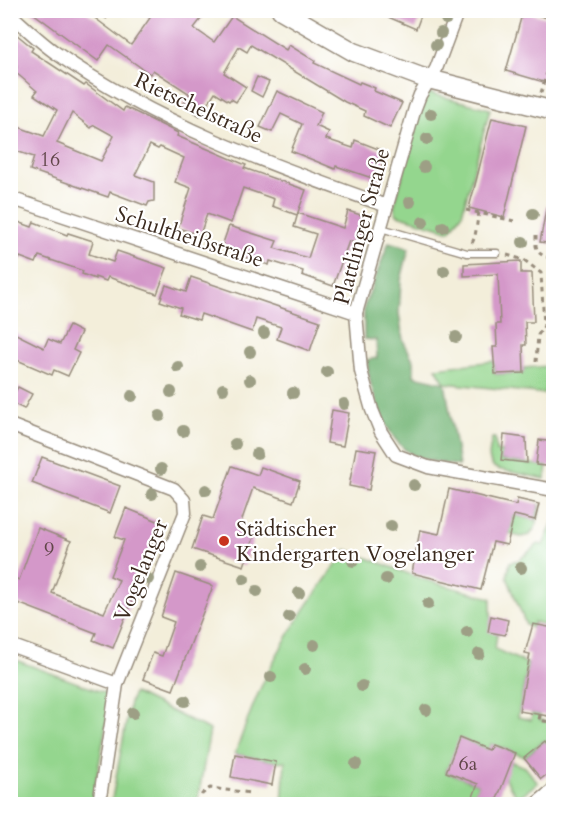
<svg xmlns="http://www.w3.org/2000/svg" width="564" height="815" font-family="Cardo,serif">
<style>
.green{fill:#94d68e;stroke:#688056;stroke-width:1.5}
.forest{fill:#77b779;stroke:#59704c;stroke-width:1.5}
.building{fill:#d498c9;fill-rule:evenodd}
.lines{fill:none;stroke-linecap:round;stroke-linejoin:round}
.lane-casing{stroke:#978c7c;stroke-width:9}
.street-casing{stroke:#978c7c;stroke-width:15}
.secondary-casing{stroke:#978c7c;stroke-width:21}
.path{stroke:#978c7c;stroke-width:3;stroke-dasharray:4.5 4.5;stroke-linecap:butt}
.lane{stroke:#fff;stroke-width:6}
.street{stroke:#fff;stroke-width:12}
.secondary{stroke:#fff;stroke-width:18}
.tree{fill:#9d9f85}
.poi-dot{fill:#c8321e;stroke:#fff;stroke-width:2}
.labels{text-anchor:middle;stroke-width:4.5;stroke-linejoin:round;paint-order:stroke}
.number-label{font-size:20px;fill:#614649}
.street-label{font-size:22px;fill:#3b2a1e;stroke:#fff}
.poi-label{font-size:22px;fill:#3b2a1e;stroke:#fff;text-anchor:start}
</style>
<rect width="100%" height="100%" fill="#fff"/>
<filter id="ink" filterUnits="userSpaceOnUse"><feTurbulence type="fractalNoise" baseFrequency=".0167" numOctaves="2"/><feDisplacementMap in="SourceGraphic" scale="12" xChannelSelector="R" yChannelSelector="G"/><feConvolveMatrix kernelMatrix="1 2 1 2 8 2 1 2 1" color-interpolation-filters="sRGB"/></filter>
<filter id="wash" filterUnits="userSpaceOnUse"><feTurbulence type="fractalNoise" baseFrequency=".008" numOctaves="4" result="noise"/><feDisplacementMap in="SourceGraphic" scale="24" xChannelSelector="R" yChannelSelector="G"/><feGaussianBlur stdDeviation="1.35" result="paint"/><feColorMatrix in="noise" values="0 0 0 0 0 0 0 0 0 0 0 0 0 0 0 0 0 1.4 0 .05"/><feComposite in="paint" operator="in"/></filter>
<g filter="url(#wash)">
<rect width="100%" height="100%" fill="#f3eeda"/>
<g class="green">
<path d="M429,93L490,109L462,214L450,231L397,215L394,207L424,98Z"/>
<path d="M494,361L495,374L523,373L524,368L549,366L545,394L445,383L436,368Z"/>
<path d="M492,438H495L496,451L502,452L501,460L547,466L545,479L497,469C485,463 490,450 492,438Z"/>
<path d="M539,504L541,507L536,526L530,535L521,537L509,534L514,515L535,520Z"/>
<path d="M553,522V627L534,622L532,628L526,625L507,577L510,562L519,560L538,544L543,545Z"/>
<path d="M347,550L422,579L491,598V616L497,634L495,649L528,664L518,717L531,720L532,713L540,715V720L553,723V744L550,747L544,741L525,757L491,744L488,750L460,739L446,772L478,784L474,797L494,804H282L285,761L276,762L235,754C247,721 259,687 277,655C297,618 322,584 347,550Z"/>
<path d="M10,658L105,693L110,703L92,804H11Z"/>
<path d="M134,693L210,730L197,804H111L130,702Z"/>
<path d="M490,754L525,767L538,783L517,798Z"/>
</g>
<path class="forest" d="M389,242L409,248L401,280L399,313L403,340L414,362V376L445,383L459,466C443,463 428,462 413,455C386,441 369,388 367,360L377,358L376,340L364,339V307Z"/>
<g id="blocks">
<g class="building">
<path d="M29,10H84L131,45L150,18L140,10H208L194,28L214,42L232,16L286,50L289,45L315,61L314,63L359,84L360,82L375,88L374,91L402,103L390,128L364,116L365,111L345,102L251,45L247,52L239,47L224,73L246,87L236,102L231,99L229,101L215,92L200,116L183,105L190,94L153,70L150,74L109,45L98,61Z"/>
<path d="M372,10H423L416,29Z"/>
<path d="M523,11L554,20V85L506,71Z"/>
<path d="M10,29L33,48L31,51L84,86L86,84L123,111L125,107L178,133L177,136L246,165L244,168L306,190L297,215L272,206L274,199L243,188L231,223L207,214L200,235L178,228L191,188L175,182L184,158L160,147L158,149L150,145L135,175L154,182V201L149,202L147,206L110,192L108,197L30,170L34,157L10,149V124L44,136L57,110L34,95L37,91L14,71L17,67L10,61ZM72,113L91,128L94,125L114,136L101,161L57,143Z"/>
<path d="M257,77L269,82L262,97L251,91Z"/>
<path d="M277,91L322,112L316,126L329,132L326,139L353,148L355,140L386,152L378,180L336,166L335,169L291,151L302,124L281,114L272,132L260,127Z"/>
<path d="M492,118L526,126L504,217L469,208Z"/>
<path d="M547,204L554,205V244L540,242Z"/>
<path d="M348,211L367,217L359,244L349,241L333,286L302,275L303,271L270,261L269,265L238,255L239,252L222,246L229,226L277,241L274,248L308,258L316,234L294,227L298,213L343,228Z"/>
<path d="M10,219L32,227L34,222L67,235L68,233L93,241L89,254L113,262L117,251L167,268L157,294L108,277L106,281L95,277V279L82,274L83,271L39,256L36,263L20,257L10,279Z"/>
<path d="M521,261V273H532L534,322H525L526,345H523L524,373L495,374L493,347H497L496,324H500L498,274L464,276V264Z"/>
<path d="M191,277L320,321L310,351L277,339L281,327L256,319L252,332L201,314L199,320L179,314L181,308L160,301L166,285L186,292Z"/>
<path d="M69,326L81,332L73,350L79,353L68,376L54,370L52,375L10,357V331L44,348L48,339L60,344Z"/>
<path d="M18,387L32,394L24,409L10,402Z"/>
<path d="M332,410L349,413L343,446L327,443Z"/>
<path d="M504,435L526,438L527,463L501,460Z"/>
<path d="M539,440L554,442V467L536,465Z"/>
<path d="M356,448L376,451L369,490L349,486Z"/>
<path d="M42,457L120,486L110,513L32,483Z"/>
<path d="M232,466L258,475L261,467L300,481L293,502L253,488L239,528L255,534L244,566L192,549L203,516L213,519Z"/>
<path d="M449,489L516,505L517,499L539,504L535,520L514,515L507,545L493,542L481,590L412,573L420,530L439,534Z"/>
<path d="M126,508L160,522L141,569L144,570L113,648L93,640L96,633L10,600V576L19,580L38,528L71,541L52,593L104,613L119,580L110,576L124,540L115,537Z"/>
<path d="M176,573L213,586L173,690L143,679L153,653L162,656L174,622L161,617Z"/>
<path d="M491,616L508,620L505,635L488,632Z"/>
<path d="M533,624L554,628V654L548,673L554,674V717L519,711L530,654L525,653Z"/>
<path d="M459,738L488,750L491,744L515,753L495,804L473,797L478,784L446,772Z"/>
<path d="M545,741L554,751V769L541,779L524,758Z"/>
<path d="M235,754L276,762L272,785L231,777Z"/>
</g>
</g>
</g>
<g filter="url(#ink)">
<use href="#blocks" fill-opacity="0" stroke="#978c7c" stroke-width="1.5"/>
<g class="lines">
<g class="lane-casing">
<path id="lane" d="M381,228L467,253H497"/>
</g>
<g class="street-casing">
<g id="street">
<path d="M458,10L436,69L420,95L415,108L356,313L361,371L372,410L381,432L396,455L428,467L554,490"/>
<path d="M10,14C25,27 40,42 56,53C155,123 273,166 387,206"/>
<path d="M10,198L356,313"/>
<path d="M10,425L174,489L184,500L185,513L117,684L99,804"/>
<path d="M10,645L117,684"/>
<path d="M536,804L554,789"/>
</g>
</g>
<g class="secondary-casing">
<path id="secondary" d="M281,10L354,52L421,77L554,111"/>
</g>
<g class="path">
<path d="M97,10L110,21"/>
<path d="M541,93L554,48"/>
<path d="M466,210L514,221"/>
<path d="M536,235V246L538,252L545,257L554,258"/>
<path d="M472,243C477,234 476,224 479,213"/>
<path d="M507,255L524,260L541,273L544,326L538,335L536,362"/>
<path d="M540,715L539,720L554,723"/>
<path d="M200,804L202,794L210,788L251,793"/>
</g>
<use href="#lane" class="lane"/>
<use href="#street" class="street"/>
<use href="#secondary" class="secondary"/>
</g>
<g class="tree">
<circle cx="446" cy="19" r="6"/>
<circle cx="441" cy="33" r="6"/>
<circle cx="436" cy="45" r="6"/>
<circle cx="431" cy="114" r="6"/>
<circle cx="427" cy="139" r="6"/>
<circle cx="424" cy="167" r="6"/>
<circle cx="410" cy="202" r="6"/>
<circle cx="533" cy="214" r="6"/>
<circle cx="423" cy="222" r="6"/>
<circle cx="443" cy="227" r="6"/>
<circle cx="523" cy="242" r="6"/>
<circle cx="444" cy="271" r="6"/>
<circle cx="264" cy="333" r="6"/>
<circle cx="456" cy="337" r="6"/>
<circle cx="250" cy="352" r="6"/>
<circle cx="178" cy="367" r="6"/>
<circle cx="327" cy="372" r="6"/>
<circle cx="250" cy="380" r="6"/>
<circle cx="223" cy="389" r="6"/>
<circle cx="171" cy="392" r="6"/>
<circle cx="293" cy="393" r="6"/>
<circle cx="132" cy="396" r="6"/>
<circle cx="344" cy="404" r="6"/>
<circle cx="160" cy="416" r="6"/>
<circle cx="183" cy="431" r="6"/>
<circle cx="235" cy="444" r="6"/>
<circle cx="257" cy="454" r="6"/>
<circle cx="161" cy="469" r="6"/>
<circle cx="414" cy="485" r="6"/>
<circle cx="206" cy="490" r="6"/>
<circle cx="152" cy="494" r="6"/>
<circle cx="391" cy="526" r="6"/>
<circle cx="295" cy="556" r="6"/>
<circle cx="353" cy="561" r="6"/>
<circle cx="200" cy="567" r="6"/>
<circle cx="521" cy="568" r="6"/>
<circle cx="148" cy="579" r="6"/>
<circle cx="244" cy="579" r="6"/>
<circle cx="386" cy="579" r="6"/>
<circle cx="257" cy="591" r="6"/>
<circle cx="299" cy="593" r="6"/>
<circle cx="428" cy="604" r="6"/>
<circle cx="289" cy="617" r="6"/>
<circle cx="467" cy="632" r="6"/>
<circle cx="314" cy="645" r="6"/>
<circle cx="479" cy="654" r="6"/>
<circle cx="305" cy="669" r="6"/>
<circle cx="271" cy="677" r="6"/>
<circle cx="362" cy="686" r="6"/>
<circle cx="185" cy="701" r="6"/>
<circle cx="426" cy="710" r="6"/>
<circle cx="133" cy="713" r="6"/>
<circle cx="356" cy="764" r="6"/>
</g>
</g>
<circle class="poi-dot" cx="224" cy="541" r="6"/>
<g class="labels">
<g class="number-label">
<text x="50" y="166">16</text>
<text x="49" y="556">9</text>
<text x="468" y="770">6a</text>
</g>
<g class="street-label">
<text transform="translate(199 107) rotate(25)" y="8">Rietschelstraße</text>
<text transform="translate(361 226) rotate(-75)" y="8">Plattlinger Straße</text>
<text transform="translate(190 236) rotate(18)" y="8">Schultheißstraße</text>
<text transform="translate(140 570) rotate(-68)" y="8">Vogelanger</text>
</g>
<g class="poi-label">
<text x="236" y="536">Städtischer<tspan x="236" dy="25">Kindergarten Vogelanger</tspan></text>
</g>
</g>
<rect width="564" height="815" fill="none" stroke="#fff" stroke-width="36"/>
</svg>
